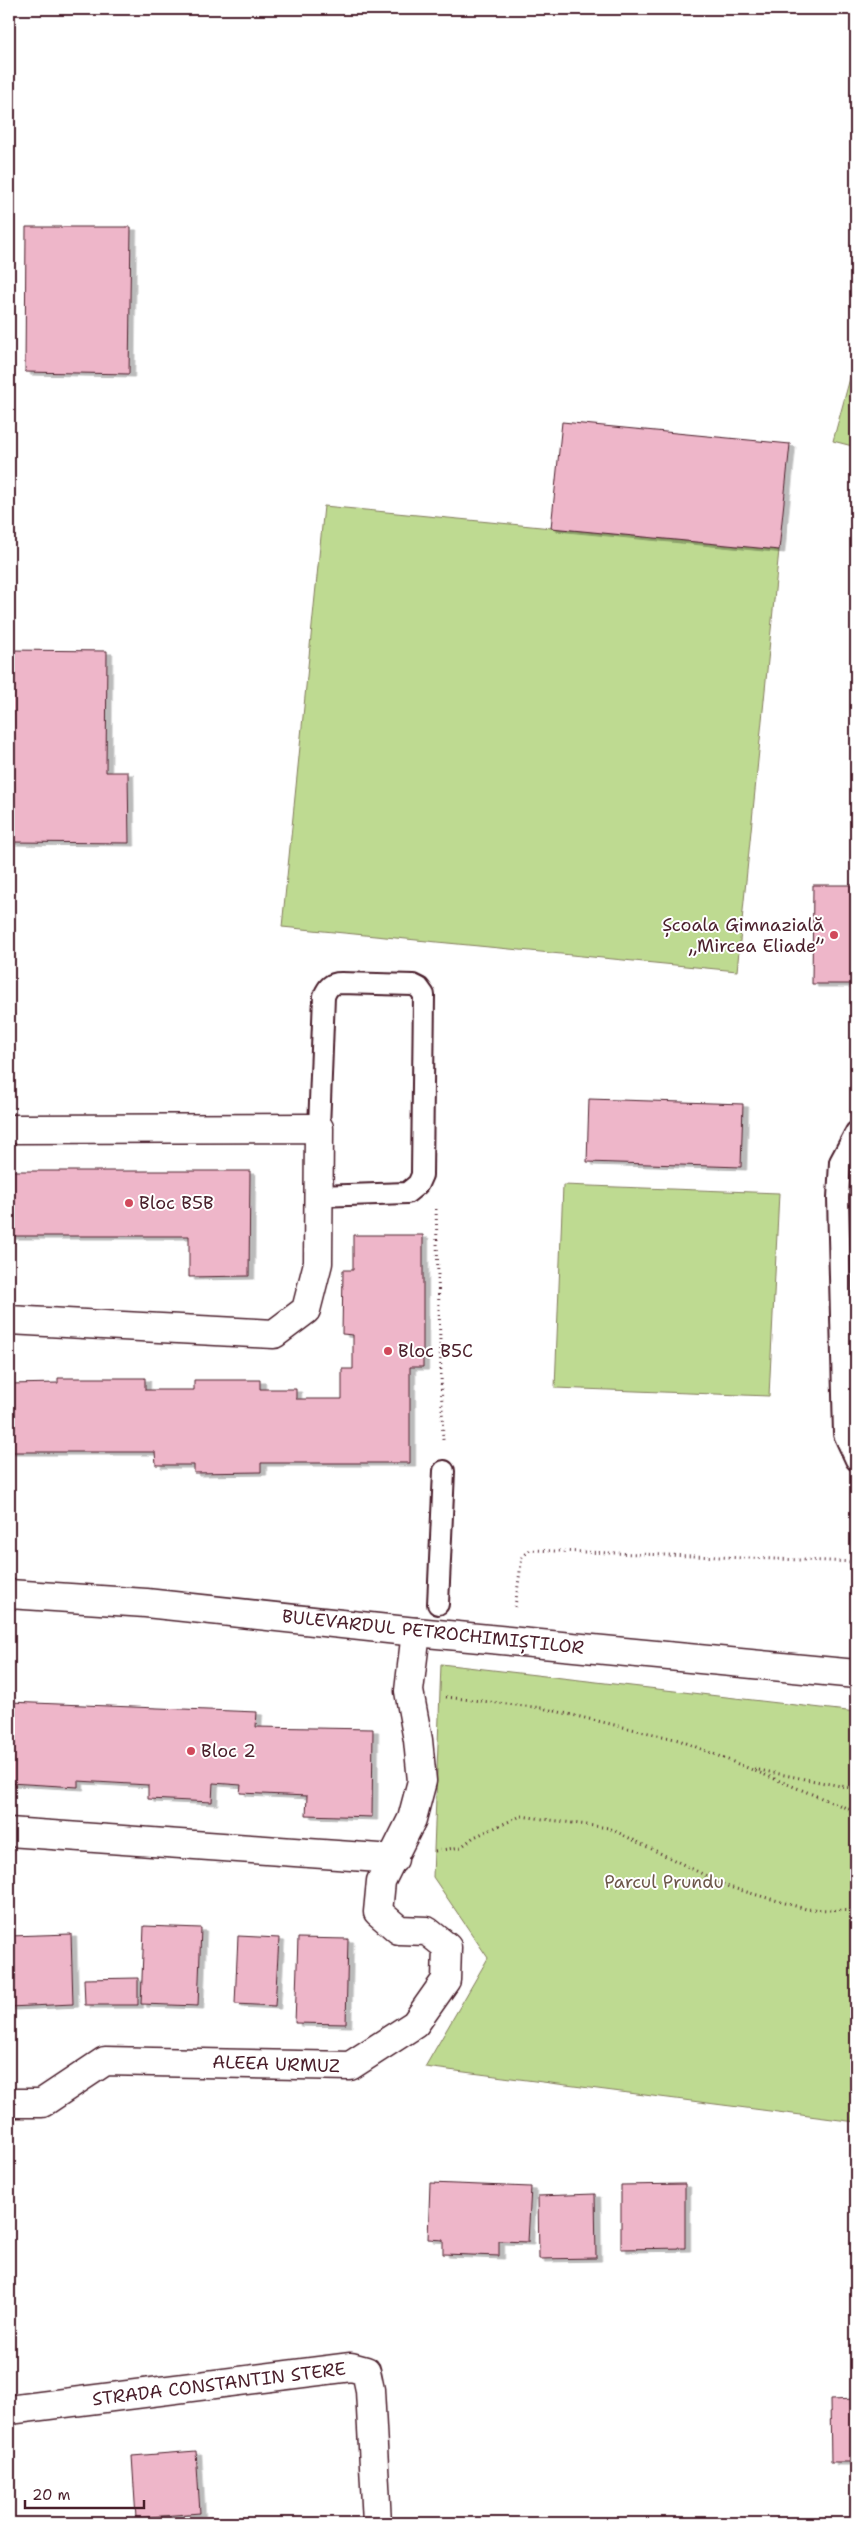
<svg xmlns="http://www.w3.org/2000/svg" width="865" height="2532" font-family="'Shantell Sans',sans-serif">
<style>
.green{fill:#beda91;stroke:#847c5e}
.building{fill:#eeb6c9;stroke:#4a1f2b;filter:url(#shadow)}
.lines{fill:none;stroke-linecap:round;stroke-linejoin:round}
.lane-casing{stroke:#4a1f2b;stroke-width:24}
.street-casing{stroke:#4a1f2b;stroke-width:31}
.primary-casing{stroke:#4a1f2b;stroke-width:31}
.path{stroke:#4a1f2b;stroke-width:3;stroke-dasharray:1 4;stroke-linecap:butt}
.lane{stroke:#fff;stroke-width:20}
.street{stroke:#fff;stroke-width:28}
.primary{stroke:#fff;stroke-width:28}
.poi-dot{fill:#d1495b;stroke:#fff;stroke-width:2}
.labels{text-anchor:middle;stroke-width:4;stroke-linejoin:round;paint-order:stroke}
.poi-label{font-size:18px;fill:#4a1f2b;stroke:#fff;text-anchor:start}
.street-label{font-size:18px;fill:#4a1f2b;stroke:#fff}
.park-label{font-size:18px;fill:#6d574a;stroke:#fff}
</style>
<defs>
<filter id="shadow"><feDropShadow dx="5.5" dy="3" stdDeviation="0" flood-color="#0004"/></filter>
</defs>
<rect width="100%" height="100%" fill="#fff"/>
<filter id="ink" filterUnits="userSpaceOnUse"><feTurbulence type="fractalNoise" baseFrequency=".02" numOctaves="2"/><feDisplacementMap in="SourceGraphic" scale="10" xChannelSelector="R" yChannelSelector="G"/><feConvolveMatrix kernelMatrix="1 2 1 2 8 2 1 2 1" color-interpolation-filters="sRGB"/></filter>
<g filter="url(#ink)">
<g class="green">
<path d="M856,356V447L833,441Z"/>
<path d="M324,506L779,550L737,971L282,927Z"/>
<path d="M563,1185L779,1193L769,1396L555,1388Z"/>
<path d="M441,1664L856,1712V2122L425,2067L488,1958L433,1877Z"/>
</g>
<g class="building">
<path d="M26,227H131L129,374L25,372Z"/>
<path d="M562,422L790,444L779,550L551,528Z"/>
<path d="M9,650L107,651L106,772H128L129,843L9,842Z"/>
<path d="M813,885H856V984H812Z"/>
<path d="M589,1099L743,1104L741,1167L587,1162Z"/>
<path d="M9,1171H250L249,1276L189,1277V1236H9Z"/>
<path d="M353,1235H423V1367H410V1463H261V1472L194,1473V1465H156L155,1452H9V1384L58,1383V1378H145V1390H194V1380H260V1389H296V1399H342V1369H353V1335L342,1334L343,1270H353Z"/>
<path d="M9,1702L257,1712L256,1727L373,1729L372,1817L306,1815L307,1796L240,1793L241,1785L213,1783L212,1802L148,1799V1785L78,1781V1787L9,1783Z"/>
<path d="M144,1926L201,1928L198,2006L141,2004Z"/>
<path d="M71,1934L73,2004L9,2007V1936Z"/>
<path d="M238,1936L279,1938L275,2006L235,2004Z"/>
<path d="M298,1938L348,1939L346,2024L295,2023Z"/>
<path d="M138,1978V2005H85L84,1979Z"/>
<path d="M430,2183L531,2187L528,2242L499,2241V2256L443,2254V2240L428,2239Z"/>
<path d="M685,2184V2248L621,2249V2185Z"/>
<path d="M595,2194L596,2258L539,2259L538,2196Z"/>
<path d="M856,2399V2462H831L830,2400Z"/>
<path d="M196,2451L200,2513L136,2518L132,2456Z"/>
</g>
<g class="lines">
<g class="lane-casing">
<g id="lane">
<path d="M856,1132L840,1162L838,1198L844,1434L856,1460"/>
<path d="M318,1196L407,1193L418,1184L422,1175L424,995L419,988L413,985L341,983C331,983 328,987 324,996L319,1128"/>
<path d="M438,1604L444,1471"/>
</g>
</g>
<g class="street-casing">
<g id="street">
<path d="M9,1129L319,1128L318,1263L306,1310L274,1334L9,1320"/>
<path d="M9,1832L394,1859"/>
<path d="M9,2103H42L105,2061L350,2066L415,2024L446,1980L447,1947L427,1931L399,1930L378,1912L381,1881L412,1819L422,1781L418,1740L409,1691L416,1632"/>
<path d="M9,2410L351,2367L366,2371L370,2390L377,2523"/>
</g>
</g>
<g class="primary-casing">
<path id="primary" d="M9,1594L146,1603L416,1632L856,1674"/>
</g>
<g class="path">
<path d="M436,1209L443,1440"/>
<path d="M515,1607L522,1557L530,1550L856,1562"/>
<path d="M446,1697L542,1708L679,1740L856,1812"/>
<path d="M754,1769L856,1789"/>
<path d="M435,1851L461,1847L474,1837L521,1816L609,1828L729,1887L806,1909L856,1911"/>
</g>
<use href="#lane" class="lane"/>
<use href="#street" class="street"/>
<use href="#primary" class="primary"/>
</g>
</g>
<g class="poi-dot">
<circle cx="834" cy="935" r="5"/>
<circle cx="129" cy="1203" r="5"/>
<circle cx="388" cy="1351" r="5"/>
<circle cx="191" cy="1751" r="5"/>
</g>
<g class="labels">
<g class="poi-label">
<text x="824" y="931" text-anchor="end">Școala Gimnazială<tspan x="824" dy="21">„Mircea Eliade”</tspan></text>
<text x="139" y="1209">Bloc B5B</text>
<text x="398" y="1357">Bloc B5C</text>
<text x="201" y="1757">Bloc 2</text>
</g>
<g class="street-label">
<text transform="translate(433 1632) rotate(6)" y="6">BULEVARDUL PETROCHIMIȘTILOR</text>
<text transform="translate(276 2064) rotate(2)" y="6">ALEEA URMUZ</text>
<text transform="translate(219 2384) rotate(-7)" y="6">STRADA CONSTANTIN STERE</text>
</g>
<g class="park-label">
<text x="664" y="1888">Parcul Prundu</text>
</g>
</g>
<rect width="865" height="2532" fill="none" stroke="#fff" stroke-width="30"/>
<rect x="15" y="15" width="835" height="2502" fill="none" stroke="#4a1f2b" stroke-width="2" filter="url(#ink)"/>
<path d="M25 2500v8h119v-8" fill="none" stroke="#4a1f2b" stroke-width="2.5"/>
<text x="32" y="2500" font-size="15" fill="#4a1f2b" stroke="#ffffff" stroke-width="4" paint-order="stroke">20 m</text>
</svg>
